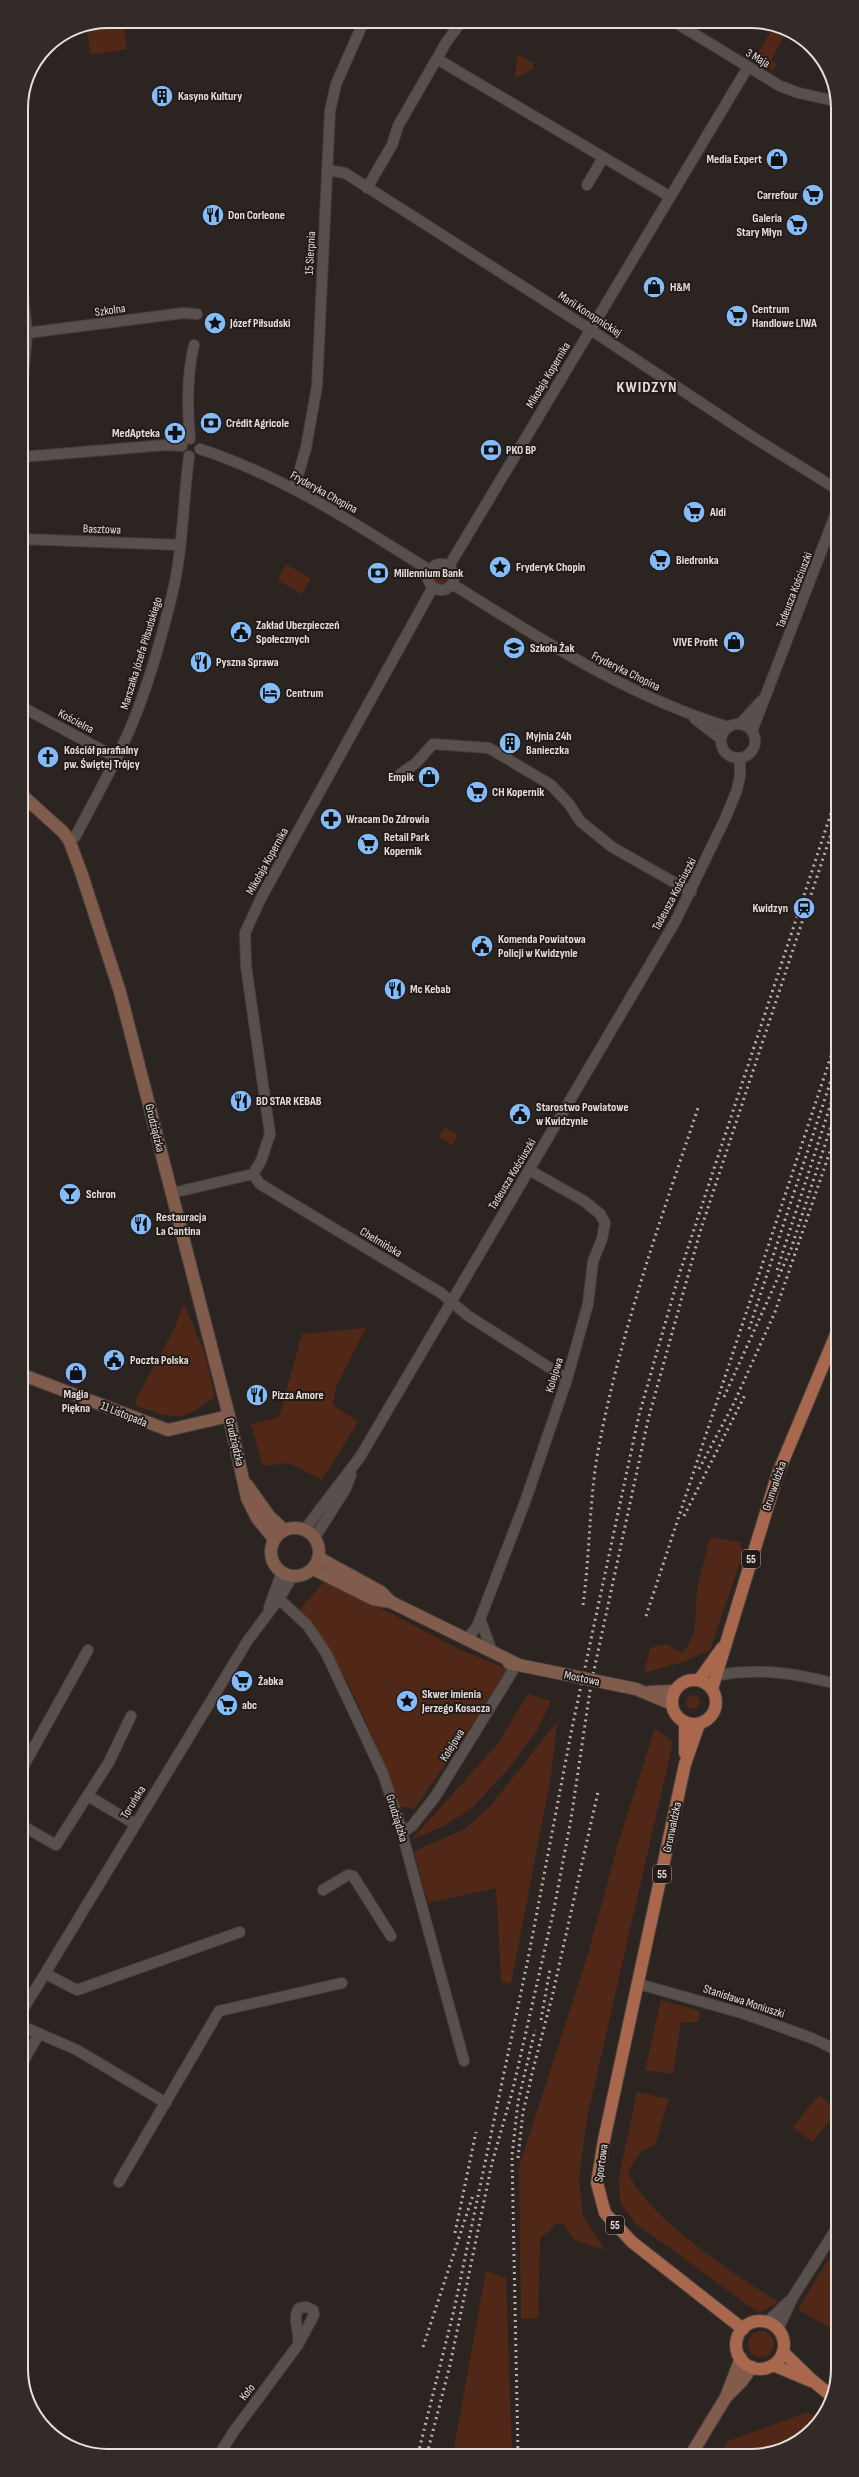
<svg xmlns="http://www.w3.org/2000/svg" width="859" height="2477" font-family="'Sofia Sans Condensed',sans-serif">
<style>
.green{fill:#512817}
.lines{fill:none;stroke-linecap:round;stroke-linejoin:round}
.street-casing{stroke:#463f3d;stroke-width:12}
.secondary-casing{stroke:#463f3d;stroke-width:14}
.primary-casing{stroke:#463f3d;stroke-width:14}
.street{stroke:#59504d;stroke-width:10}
.secondary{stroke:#815c4d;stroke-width:12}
.primary{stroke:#a9674e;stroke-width:12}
.rail{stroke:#b7b0ae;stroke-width:3;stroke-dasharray:2 4;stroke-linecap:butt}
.secondary-bridge-casing{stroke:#463f3d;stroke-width:14;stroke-linecap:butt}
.secondary-bridge{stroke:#815c4d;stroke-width:12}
.labels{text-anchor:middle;stroke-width:4;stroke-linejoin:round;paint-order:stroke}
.shield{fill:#221b18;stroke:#aaa4a2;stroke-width:1}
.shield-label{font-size:11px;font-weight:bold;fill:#e5dfdd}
.street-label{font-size:12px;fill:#e5dfdd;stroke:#221b18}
.poi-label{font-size:12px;font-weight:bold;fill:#e5dfdd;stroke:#221b18;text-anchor:start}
.district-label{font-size:16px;font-weight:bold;letter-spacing:1px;fill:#e5dfdd;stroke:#221b18}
.rim{fill:none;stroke:#e5dfdd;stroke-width:2}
</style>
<rect width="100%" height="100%" fill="#2c2421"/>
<g class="green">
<path d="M108,21H122L127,49L91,55L86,25Z"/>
<path d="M773,28L786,33L771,60L777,64L773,71L749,55L751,51L757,54Z"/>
<path d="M517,54L533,63V69L515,78Z"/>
<path d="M286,564L311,579L301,594L278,580Z"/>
<circle cx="441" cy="577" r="9"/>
<path d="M445,1127L458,1135L452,1145L439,1137Z"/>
<path d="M184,1304L204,1351L215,1397C181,1422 175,1420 137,1406L135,1401L174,1329Z"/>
<path d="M366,1328L336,1387L333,1405L358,1422L322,1480L289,1463L263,1466L251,1424L279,1417L302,1334Z"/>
<path d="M710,1537L740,1542L743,1553L710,1650L686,1661L644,1673L650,1648L666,1644L682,1653C700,1634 694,1615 697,1592C700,1573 706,1555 710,1537Z"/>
<path d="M328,1581L461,1650L507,1669L462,1741L414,1809L400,1806C376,1744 344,1658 299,1610L323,1583Z"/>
<path d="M528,1694L551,1701L538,1729L508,1769L472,1808L444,1826L411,1840L496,1746Z"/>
<circle cx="693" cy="1702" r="7"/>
<path d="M557,1722L551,1776L511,1984L501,1981L496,1888L428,1903L414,1851L465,1829L492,1804Z"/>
<path d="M655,1728L673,1742L588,2113L579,2177L583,2216L605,2250L574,2240L563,2223L556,2224L540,2239L538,2318L521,2319L519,2167L588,1954L618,1844Z"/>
<path d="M661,2000L700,2011L699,2022H681L673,2074L645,2070Z"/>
<path d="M637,2092L669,2099L655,2145L641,2152L628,2171C642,2214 739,2278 779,2302L759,2313L635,2223L620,2202L619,2176Z"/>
<path d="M819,2095L838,2111L812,2142L793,2127Z"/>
<path d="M838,2244V2271L829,2267L838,2273V2333L798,2309Z"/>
<path d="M486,2271L506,2278L512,2454H453Z"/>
<circle cx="761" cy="2344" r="13"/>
<path d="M808,2412L820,2422L774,2453H721L728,2441Z"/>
</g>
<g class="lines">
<g class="street-casing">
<g id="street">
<path d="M673,21L780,86L799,93L835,101"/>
<path d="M437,59L669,196"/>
<path d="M327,170L345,173L591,330L751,436L835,488"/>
<path d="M587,185L603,158"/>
<path d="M367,188L392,145L398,126L447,41L462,21"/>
<path d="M21,276L27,333L22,391"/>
<path d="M27,333L183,313L197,314"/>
<path d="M190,439C187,408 187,375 194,345"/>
<path d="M200,449C283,476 356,524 429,570"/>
<path d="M22,457L166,445L182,446"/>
<path d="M294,489L306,448L317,386L330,111L336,84L364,21"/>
<path d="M22,539L180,545"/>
<circle cx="441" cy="577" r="13"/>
<path d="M449,566L748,67"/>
<path d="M452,584C541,639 627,696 728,727"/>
<path d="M22,707L117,758"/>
<path d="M695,719L721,739"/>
<path d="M741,723L761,701"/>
<circle cx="738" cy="741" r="17"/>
<path d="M752,731L836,513"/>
<path d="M400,774L416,763L433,744L489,748L551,785L569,804L580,821L612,847L691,892"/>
<path d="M69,840L75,837C94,801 114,766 130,729C148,687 161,640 172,595C183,550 183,502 189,456"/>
<path d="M253,1174L261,1161L270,1134L246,966L245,933L261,898L433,587"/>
<path d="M253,1174L260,1184L441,1293L467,1315L567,1379"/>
<path d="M172,1193L253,1174"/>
<path d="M305,1529L360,1457L675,922L725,819L737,790L740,776V758"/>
<path d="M315,1537L345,1490L351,1475"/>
<path d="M279,1599L307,1625L326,1653L383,1774L399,1822L464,2061"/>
<path d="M269,1608L282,1572"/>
<path d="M480,1619L492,1651"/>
<path d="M466,1640L477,1627L525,1502L567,1379L588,1304L593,1261L602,1239L605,1223L600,1214L584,1201L529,1170"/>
<path d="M718,1675C762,1668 794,1673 837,1684"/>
<path d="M23,1767L88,1650"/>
<path d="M88,1796L135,1824"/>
<path d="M23,1826L56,1845L109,1762L131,1716"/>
<path d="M402,1833L412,1826L435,1797L517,1664"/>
<path d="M323,1890L348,1875L353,1876L391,1936"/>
<path d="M46,1974L77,1990L240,1932"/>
<path d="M639,1984L745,2014L814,2039L838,2051"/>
<path d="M24,2008L248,1640L279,1599L293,1576"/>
<path d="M24,2027L77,2050L166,2103"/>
<path d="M832,2048L838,2037"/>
<path d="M24,2060L39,2034"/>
<path d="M119,2182L219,2011L342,1983"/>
<path d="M767,2322L789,2301"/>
<path d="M778,2329L793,2297L838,2226"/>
<path d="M219,2455L234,2431L298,2345L314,2315L313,2310L306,2307L299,2308C291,2319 301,2333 298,2345"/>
</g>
</g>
<g class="secondary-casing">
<g id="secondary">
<path d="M22,795L63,832L69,840L81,872L120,992L229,1416L247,1498L257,1518L274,1539"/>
<path d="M23,1375L168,1430L229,1416"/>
<path d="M247,1485L270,1517L284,1530"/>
<circle cx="295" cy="1552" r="24"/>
<path d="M319,1558L381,1592L391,1602"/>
<path d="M313,1569L373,1599L391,1602L517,1664"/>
<path d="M509,1663L558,1673"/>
<path d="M636,1689L672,1704"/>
<path d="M650,1692L674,1691"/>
<path d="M727,2396L742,2381L752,2367"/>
<path d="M692,2453L726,2397L741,2358"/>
</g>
</g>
<g class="primary-casing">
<g id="primary">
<circle cx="694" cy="1702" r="22"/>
<path d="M699,1680L722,1648"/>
<path d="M712,1689L778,1473L837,1332"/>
<path d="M699,1724L685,1764L604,2140L597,2183L605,2213L632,2242L743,2329"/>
<path d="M685,1753V1723"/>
<circle cx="760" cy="2345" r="24"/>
<path d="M783,2352L813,2381L829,2394"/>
<path d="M773,2365L811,2381"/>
</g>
</g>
<use href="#street" class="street"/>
<use href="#secondary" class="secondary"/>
<use href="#primary" class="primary"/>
<g class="rail">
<path d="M777,1270L836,1088"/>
<path d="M749,1329L836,1065"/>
<path d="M724,1397L791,1249L836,1111"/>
<path d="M699,1469L734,1403L775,1312L836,1134"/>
<path d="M684,1516L745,1395"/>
<path d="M583,1605C590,1554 589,1502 598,1451C620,1333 661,1219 699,1105"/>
<path d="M646,1616L836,1041"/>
<path d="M541,2020L550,1969"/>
<path d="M530,2081L552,1997L598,1792"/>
<path d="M518,2158L523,2112L532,2075"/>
<path d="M455,2233L476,2132"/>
<path d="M423,2347L473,2195"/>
<path d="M418,2454L454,2310L528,1959L572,1728L639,1415L679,1275L836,798"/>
<path d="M427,2454L450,2365L492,2163L513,2089L554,1909L571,1819L591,1684L648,1420L700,1232L836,819"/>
<path d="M518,2454L512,2156L518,2102L535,2030"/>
</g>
<g class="secondary-bridge-casing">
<path id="secondary-bridge" d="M558,1673L636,1689"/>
</g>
<use href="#secondary-bridge" class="secondary-bridge"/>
</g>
<defs>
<g id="building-disc" transform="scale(1.15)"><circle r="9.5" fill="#84bcfb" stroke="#221b18"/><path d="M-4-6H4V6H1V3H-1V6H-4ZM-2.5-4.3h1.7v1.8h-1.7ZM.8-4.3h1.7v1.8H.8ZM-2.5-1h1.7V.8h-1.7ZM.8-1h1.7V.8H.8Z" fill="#111"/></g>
<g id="shop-disc" transform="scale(1.15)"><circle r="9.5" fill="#84bcfb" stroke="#221b18"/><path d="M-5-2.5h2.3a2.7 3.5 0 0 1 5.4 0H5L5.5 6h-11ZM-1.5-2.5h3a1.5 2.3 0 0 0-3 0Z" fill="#111"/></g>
<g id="supermarket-disc" transform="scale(1.15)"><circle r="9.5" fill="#84bcfb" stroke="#221b18"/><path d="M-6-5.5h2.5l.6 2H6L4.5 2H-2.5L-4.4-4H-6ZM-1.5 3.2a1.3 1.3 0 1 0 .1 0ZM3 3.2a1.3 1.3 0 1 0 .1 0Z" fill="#111"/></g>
<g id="restaurant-disc" transform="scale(1.15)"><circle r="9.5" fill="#84bcfb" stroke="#221b18"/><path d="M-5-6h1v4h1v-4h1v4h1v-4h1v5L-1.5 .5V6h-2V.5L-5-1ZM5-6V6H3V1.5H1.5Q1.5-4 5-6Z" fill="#111"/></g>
<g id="sight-disc" transform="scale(1.15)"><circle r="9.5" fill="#84bcfb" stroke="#221b18"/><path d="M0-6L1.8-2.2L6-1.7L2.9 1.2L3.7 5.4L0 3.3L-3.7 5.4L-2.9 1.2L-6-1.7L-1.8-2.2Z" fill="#111"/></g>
<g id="bank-disc" transform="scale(1.15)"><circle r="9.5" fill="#84bcfb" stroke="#221b18"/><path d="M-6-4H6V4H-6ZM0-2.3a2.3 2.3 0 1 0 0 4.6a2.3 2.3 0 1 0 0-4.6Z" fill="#111"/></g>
<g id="pharmacy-disc" transform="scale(1.15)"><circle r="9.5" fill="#84bcfb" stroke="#221b18"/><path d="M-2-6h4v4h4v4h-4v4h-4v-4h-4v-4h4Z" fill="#111"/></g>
<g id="civic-disc" transform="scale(1.15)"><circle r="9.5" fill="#84bcfb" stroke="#221b18"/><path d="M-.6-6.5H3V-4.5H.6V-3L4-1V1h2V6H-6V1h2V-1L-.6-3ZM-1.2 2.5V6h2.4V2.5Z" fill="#111"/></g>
<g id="school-disc" transform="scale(1.15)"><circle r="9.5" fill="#84bcfb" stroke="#221b18"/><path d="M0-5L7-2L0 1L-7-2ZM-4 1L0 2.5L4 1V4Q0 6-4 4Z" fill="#111"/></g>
<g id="hotel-disc" transform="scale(1.15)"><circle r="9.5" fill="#84bcfb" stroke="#221b18"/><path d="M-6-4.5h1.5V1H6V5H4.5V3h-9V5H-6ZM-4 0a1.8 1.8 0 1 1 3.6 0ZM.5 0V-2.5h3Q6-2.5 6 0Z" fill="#111"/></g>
<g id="church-disc" transform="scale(1.15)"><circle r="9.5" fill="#84bcfb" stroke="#221b18"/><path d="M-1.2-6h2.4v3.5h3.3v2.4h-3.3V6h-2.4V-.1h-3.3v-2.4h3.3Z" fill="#111"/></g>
<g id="station-disc" transform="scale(1.15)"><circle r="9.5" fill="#84bcfb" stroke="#221b18"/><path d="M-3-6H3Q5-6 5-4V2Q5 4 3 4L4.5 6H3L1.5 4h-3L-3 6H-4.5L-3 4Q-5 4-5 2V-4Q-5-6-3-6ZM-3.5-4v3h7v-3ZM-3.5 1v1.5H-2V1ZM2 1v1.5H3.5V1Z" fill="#111"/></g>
<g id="bar-disc" transform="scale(1.15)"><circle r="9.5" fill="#84bcfb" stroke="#221b18"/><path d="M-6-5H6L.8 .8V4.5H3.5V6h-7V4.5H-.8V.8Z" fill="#111"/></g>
</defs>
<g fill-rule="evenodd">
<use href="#building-disc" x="162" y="96"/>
<use href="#shop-disc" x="777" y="159"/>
<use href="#supermarket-disc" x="813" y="195"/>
<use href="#restaurant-disc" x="213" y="215"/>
<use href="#supermarket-disc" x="797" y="225"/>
<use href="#shop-disc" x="654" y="287"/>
<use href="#supermarket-disc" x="737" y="316"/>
<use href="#sight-disc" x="215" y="323"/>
<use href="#bank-disc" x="211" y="423"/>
<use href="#pharmacy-disc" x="175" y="433"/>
<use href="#bank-disc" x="491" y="450"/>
<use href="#supermarket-disc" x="694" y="512"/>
<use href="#supermarket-disc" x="660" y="560"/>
<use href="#sight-disc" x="500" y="567"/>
<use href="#bank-disc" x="378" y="573"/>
<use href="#civic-disc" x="241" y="632"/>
<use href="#shop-disc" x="734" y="642"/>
<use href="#school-disc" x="514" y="648"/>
<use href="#restaurant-disc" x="201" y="662"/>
<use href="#hotel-disc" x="270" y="693"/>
<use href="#building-disc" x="510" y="743"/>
<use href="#church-disc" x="48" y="757"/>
<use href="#shop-disc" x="429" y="777"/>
<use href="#supermarket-disc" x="477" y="792"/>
<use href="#pharmacy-disc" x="331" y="819"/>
<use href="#supermarket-disc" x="368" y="844"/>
<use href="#station-disc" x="804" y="908"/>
<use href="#civic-disc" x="482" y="946"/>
<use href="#restaurant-disc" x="395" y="989"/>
<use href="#restaurant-disc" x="241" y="1101"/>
<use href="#civic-disc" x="520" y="1114"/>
<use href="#bar-disc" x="70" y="1194"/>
<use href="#restaurant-disc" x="141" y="1224"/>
<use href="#civic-disc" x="114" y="1360"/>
<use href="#shop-disc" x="76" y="1373"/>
<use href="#restaurant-disc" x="257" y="1395"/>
<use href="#supermarket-disc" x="242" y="1681"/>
<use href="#sight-disc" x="407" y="1701"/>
<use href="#supermarket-disc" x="227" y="1705"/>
</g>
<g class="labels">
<g class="shield">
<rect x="742" y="1550" width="18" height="18" rx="3"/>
<rect x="653" y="1865" width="18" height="18" rx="3"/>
<rect x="606" y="2216" width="18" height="18" rx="3"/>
</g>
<g class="shield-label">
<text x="751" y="1563">55</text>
<text x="662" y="1878">55</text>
<text x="615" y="2229">55</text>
</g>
<g class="street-label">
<text transform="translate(758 58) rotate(31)" y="4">3 Maja</text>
<text transform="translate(310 253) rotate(-87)" y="4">15 Sierpnia</text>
<text transform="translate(110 310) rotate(-8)" y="4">Szkolna</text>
<text transform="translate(590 314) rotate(33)" y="4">Marii Konopnickiej</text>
<text transform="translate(548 375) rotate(-59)" y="4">Mikołaja Kopernika</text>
<text transform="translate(324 492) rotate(29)" y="4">Fryderyka Chopina</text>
<text transform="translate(102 529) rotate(2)" y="4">Basztowa</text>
<text transform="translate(794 590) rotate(-69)" y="4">Tadeusza Kościuszki</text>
<text transform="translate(141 653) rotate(-73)" y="4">Marszałka Józefa Piłsudskiego</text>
<text transform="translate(626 671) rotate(26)" y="4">Fryderyka Chopina</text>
<text transform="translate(76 721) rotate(28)" y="4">Kościelna</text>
<text transform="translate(267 861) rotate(-61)" y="4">Mikołaja Kopernika</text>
<text transform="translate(674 894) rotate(-62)" y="4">Tadeusza Kościuszki</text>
<text transform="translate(155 1128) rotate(76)" y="4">Grudziądzka</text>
<text transform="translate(512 1174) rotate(-59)" y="4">Tadeusza Kościuszki</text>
<text transform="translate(381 1242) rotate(31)" y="4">Chełmińska</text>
<text transform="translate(554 1375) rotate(-73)" y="4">Kolejowa</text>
<text transform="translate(124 1414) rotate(22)" y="4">11 Listopada</text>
<text transform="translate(235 1442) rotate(77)" y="4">Grudziądzka</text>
<text transform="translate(774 1486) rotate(-71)" y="4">Grunwaldzka</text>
<text transform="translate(582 1678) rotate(12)" y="4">Mostowa</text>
<text transform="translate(452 1745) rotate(-58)" y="4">Kolejowa</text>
<text transform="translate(133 1802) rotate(-58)" y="4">Toruńska</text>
<text transform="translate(397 1818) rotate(73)" y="4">Grudziądzka</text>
<text transform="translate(672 1827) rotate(-78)" y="4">Grunwaldzka</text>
<text transform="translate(744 2001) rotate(18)" y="4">Stanisława Moniuszki</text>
<text transform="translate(601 2163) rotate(-82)" y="4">Sportowa</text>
<text transform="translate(247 2392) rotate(-53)" y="4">Koło</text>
</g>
<g class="poi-label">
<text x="178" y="100">Kasyno Kultury</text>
<text x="762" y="163" text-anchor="end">Media Expert</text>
<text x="798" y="199" text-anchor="end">Carrefour</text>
<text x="228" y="219">Don Corleone</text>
<text x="782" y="222" text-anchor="end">Galeria<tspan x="782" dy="14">Stary Młyn</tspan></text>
<text x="670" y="291">H&amp;M</text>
<text x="752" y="313">Centrum<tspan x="752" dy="14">Handlowe LIWA</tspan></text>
<text x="230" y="327">Józef Piłsudski</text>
<text x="226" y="427">Crédit Agricole</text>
<text x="160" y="437" text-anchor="end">MedApteka</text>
<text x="506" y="454">PKO BP</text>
<text x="710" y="516">Aldi</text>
<text x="676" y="564">Biedronka</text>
<text x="516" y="571">Fryderyk Chopin</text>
<text x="394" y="577">Millennium Bank</text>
<text x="256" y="629">Zakład Ubezpieczeń<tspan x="256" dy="14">Społecznych</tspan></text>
<text x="718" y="646" text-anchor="end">VIVE Profit</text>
<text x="530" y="652">Szkoła Żak</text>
<text x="216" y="666">Pyszna Sprawa</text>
<text x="286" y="697">Centrum</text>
<text x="526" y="740">Myjnia 24h<tspan x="526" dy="14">Banieczka</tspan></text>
<text x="64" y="754">Kościół parafialny<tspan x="64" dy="14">pw. Świętej Trójcy</tspan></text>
<text x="414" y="781" text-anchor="end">Empik</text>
<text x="492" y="796">CH Kopernik</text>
<text x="346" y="823">Wracam Do Zdrowia</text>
<text x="384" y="841">Retail Park<tspan x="384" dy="14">Kopernik</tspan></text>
<text x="788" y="912" text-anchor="end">Kwidzyn</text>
<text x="498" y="943">Komenda Powiatowa<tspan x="498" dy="14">Policji w Kwidzynie</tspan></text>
<text x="410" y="993">Mc Kebab</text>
<text x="256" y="1105">BD STAR KEBAB</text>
<text x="536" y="1111">Starostwo Powiatowe<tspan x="536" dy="14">w Kwidzynie</tspan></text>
<text x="86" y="1198">Schron</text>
<text x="156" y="1221">Restauracja<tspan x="156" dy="14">La Cantina</tspan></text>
<text x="130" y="1364">Poczta Polska</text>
<text x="76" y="1398" text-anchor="middle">Magia<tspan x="76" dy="14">Piękna</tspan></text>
<text x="272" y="1399">Pizza Amore</text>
<text x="258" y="1685">Żabka</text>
<text x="422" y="1698">Skwer imienia<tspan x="422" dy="14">Jerzego Kosacza</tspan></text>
<text x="242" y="1709">abc</text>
</g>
<g class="district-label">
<text x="647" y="392">KWIDZYN</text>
</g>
</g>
<path d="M0 0H859V2477H0ZM108 28H751A80 80 0 0 1 831 108V2369A80 80 0 0 1 751 2449H108A80 80 0 0 1 28 2369V108A80 80 0 0 1 108 28Z" fill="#322b28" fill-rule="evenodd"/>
<path class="rim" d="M108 28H751A80 80 0 0 1 831 108V2369A80 80 0 0 1 751 2449H108A80 80 0 0 1 28 2369V108A80 80 0 0 1 108 28Z"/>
</svg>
